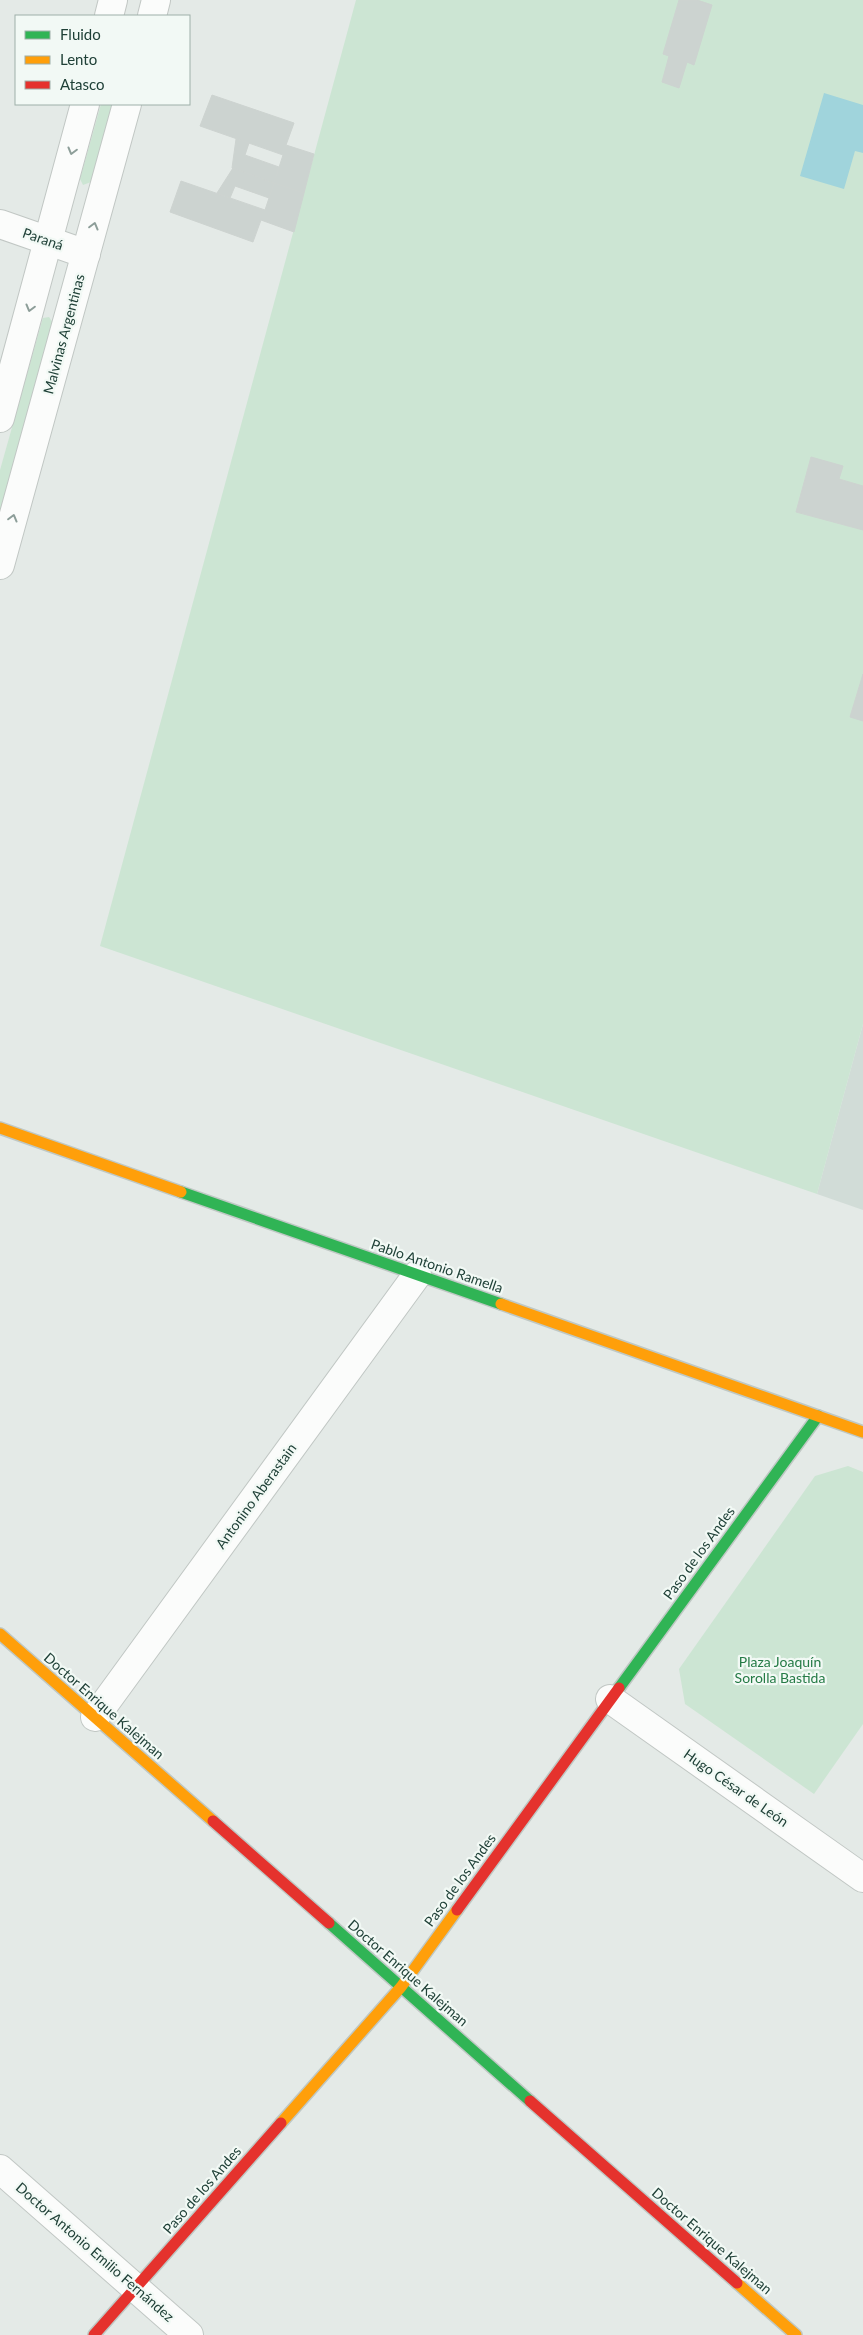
<svg xmlns="http://www.w3.org/2000/svg" width="863" height="2335" font-family="Lato,sans-serif">
<style>
.built{fill:#d1dcd7}
.green{fill:#cce5d3}
.water{fill:#a0d4dc}
.building{fill:#ccd3d0;stroke:#cdd3d0}
.lines{fill:none;stroke-linecap:round;stroke-linejoin:round}
.street-casing{stroke:#c1c7c4;stroke-width:30}
.fast-casing{stroke:#bfc8c4;stroke-width:14}
.slow-casing{stroke:#bfc8c4;stroke-width:14}
.jam-casing{stroke:#bfc8c4;stroke-width:14}
.street{stroke:#fbfcfb;stroke-width:28}
.fast{stroke:#30b455;stroke-width:11}
.slow{stroke:#ff9f0a;stroke-width:11}
.jam{stroke:#e5322d;stroke-width:11}
.oneway{stroke:#8d9e99}
.labels{text-anchor:middle;stroke-width:4.5;stroke-linejoin:round;paint-order:stroke}
.street-label{font-size:14px;fill:#1f4037;stroke:#f2f9f5}
.park-label{font-size:14px;fill:#257b46;stroke:#f2f9f5}
</style>
<rect width="100%" height="100%" fill="#e4eae7"/>
<path class="built" d="M863,1024V1210L817,1194Z"/>
<g class="green">
<path d="M356,0H863V1024L817,1194L100,946Z"/>
<path d="M101,104H113L91,182L83,185L80,179Z"/>
<path d="M49,317L53,323L0,514V470L42,321L43,318Z"/>
<path d="M848,1466L863,1472V1724L814,1794L685,1704L679,1669L815,1476Z"/>
</g>
<path class="water" d="M824,93L863,105V153L855,151L844,189L800,176Z"/>
<g class="building">
<path d="M679,0H697L712,5L694,65L687,62L679,88L662,82L669,56L663,54Z"/>
<path d="M212,95L294,123L286,145L314,154L304,193L274,183L283,155L200,126Z"/>
<path d="M236,139L249,143L245,155L279,167L274,183L232,168Z"/>
<path d="M233,168L274,183L269,198L235,186L230,198L217,193Z"/>
<path d="M181,181L265,210L274,183L304,193L294,232L261,220L253,242L170,212Z"/>
<path d="M811,457L843,466L839,479L863,486V530L796,512Z"/>
<path d="M863,674V721L850,717Z"/>
</g>
<g class="lines">
<g class="street-casing">
<g id="street">
<path d="M109,16L113,0"/>
<path d="M152,16L156,0"/>
<path d="M0,224L86,254"/>
<path d="M0,418L85,104"/>
<path d="M0,565L127,104"/>
<path d="M610,1699L863,1878"/>
<path d="M95,1717L417,1275"/>
<path d="M0,2169L189,2335"/>
</g>
</g>
<g class="fast-casing">
<g id="fast">
<path d="M181,1192L501,1304"/>
<path d="M619,1688L818,1416"/>
<path d="M329,1923L530,2101"/>
</g>
</g>
<g class="slow-casing">
<g id="slow">
<path d="M0,1128L181,1192"/>
<path d="M501,1304L863,1432"/>
<path d="M0,1634L213,1821"/>
<path d="M281,2123L401,1987L457,1910"/>
<path d="M737,2283L796,2335"/>
</g>
</g>
<g class="jam-casing">
<g id="jam">
<path d="M213,1821L329,1923"/>
<path d="M457,1910L619,1688"/>
<path d="M530,2101L737,2283"/>
<path d="M94,2335L281,2123"/>
</g>
</g>
<use href="#street" class="street"/>
<use href="#fast" class="fast"/>
<use href="#slow" class="slow"/>
<use href="#jam" class="jam"/>
</g>
<defs><path id="oneway-chevron" d="M-2-3.5L2.5 0L-2 3.5" fill="none" stroke-width="1.6" stroke-linecap="round" stroke-linejoin="round" transform="scale(1.25)"/></defs>
<g class="oneway">
<use href="#oneway-chevron" transform="translate(72 151) rotate(105)"/>
<use href="#oneway-chevron" transform="translate(94 226) rotate(-75)"/>
<use href="#oneway-chevron" transform="translate(30 308) rotate(105)"/>
<use href="#oneway-chevron" transform="translate(13 518) rotate(-75)"/>
</g>
<g class="labels">
<g class="street-label">
<text transform="translate(43 239) rotate(19)" y="5">Paraná</text>
<text transform="translate(64 334) rotate(-75)" y="5">Malvinas Argentinas</text>
<text transform="translate(437 1266) rotate(19)" y="5">Pablo Antonio Ramella</text>
<text transform="translate(256 1496) rotate(-54)" y="5">Antonino Aberastain</text>
<text transform="translate(699 1553) rotate(-54)" y="5">Paso de los Andes</text>
<text transform="translate(104 1706) rotate(41)" y="5">Doctor Enrique Kalejman</text>
<text transform="translate(736 1788) rotate(35)" y="5">Hugo César de León</text>
<text transform="translate(460 1880) rotate(-54)" y="5">Paso de los Andes</text>
<text transform="translate(408 1973) rotate(41)" y="5">Doctor Enrique Kalejman</text>
<text transform="translate(202 2190) rotate(-49)" y="5">Paso de los Andes</text>
<text transform="translate(712 2241) rotate(41)" y="5">Doctor Enrique Kalejman</text>
<text transform="translate(95 2252) rotate(41)" y="5">Doctor Antonio Emilio Fernández</text>
</g>
<g class="park-label">
<text x="780" y="1667">Plaza Joaquín<tspan x="780" dy="16">Sorolla Bastida</tspan></text>
</g>
</g>
<rect x="15" y="15" width="175" height="90" fill="#f2f9f5" stroke="#9eafa9"/>
<rect x="25" y="31" width="25" height="8" fill="#30b455" stroke="#9eafa9"/>
<text x="60" y="40" font-size="15" fill="#1f4037">Fluido</text>
<rect x="25" y="56" width="25" height="8" fill="#ff9f0a" stroke="#9eafa9"/>
<text x="60" y="65" font-size="15" fill="#1f4037">Lento</text>
<rect x="25" y="81" width="25" height="8" fill="#e5322d" stroke="#9eafa9"/>
<text x="60" y="90" font-size="15" fill="#1f4037">Atasco</text>
</svg>
